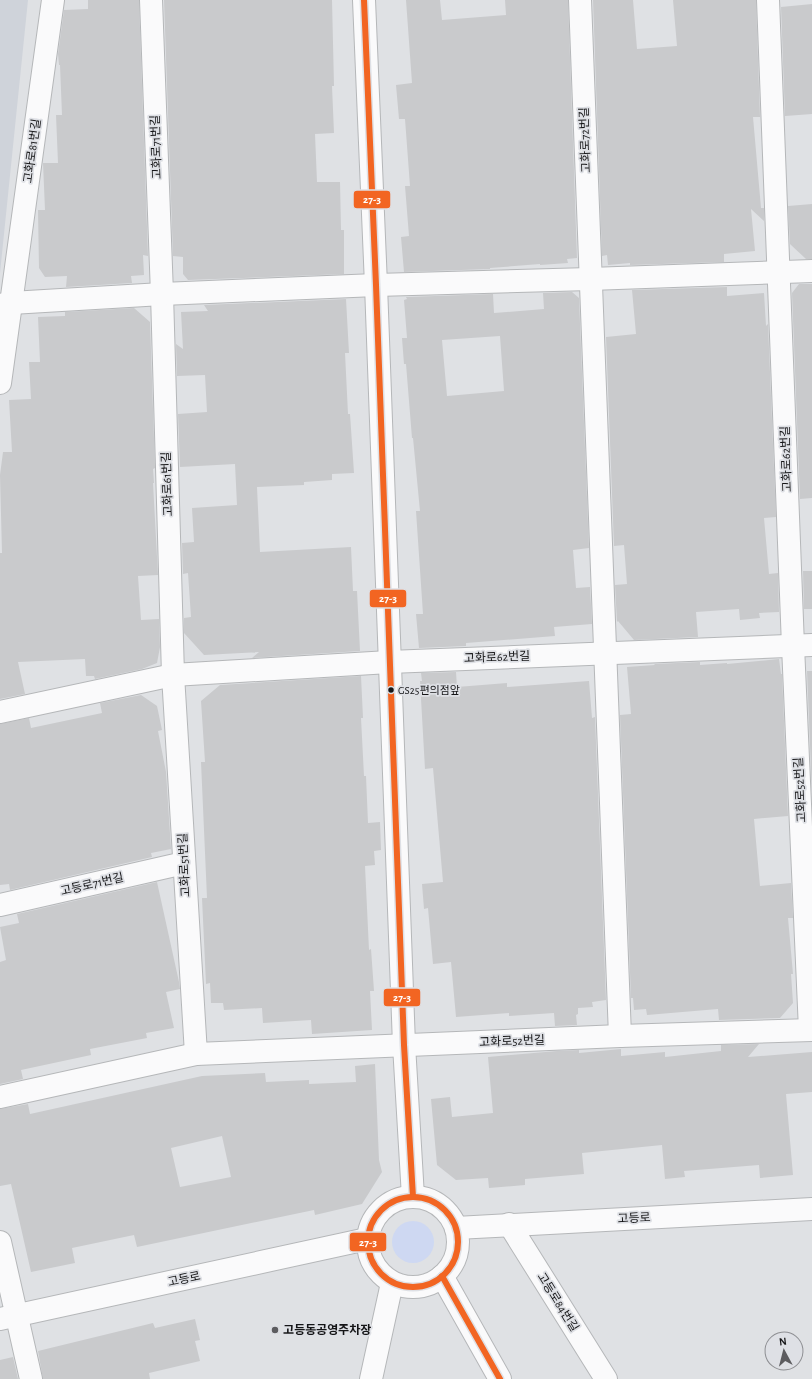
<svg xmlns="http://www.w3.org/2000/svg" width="812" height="1379" font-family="'Alegreya Sans','Noto Sans KR',sans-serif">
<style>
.built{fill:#cfd3da}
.green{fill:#ced8f2}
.building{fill:#c9cacc;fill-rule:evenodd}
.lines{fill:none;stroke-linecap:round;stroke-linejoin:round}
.minor-casing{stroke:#b5b7b9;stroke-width:24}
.minor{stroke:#fafafb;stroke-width:22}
.bus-1-casing{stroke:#dee0e5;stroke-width:9}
.bus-1{stroke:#f26522;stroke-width:6}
.bus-dot{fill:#151517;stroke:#dee0e5;stroke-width:1.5}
.poi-dot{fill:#5c5c5f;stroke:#dee0e5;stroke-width:1.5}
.labels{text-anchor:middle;stroke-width:3.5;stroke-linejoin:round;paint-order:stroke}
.bus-label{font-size:11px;fill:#151517;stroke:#dee0e5;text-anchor:start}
.street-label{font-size:12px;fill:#151517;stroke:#dee0e5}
.poi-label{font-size:12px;font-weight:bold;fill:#151517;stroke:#dee0e5;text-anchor:start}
.line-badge{stroke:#dee0e5;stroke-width:1.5}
.badge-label{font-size:11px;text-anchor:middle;font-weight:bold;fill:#fff}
</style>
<rect width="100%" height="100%" fill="#dfe1e4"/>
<path class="built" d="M0,0H28L0,273Z"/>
<circle class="green" cx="413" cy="1242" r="21"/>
<g class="building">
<path d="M88,0H139L148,256L143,255L144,275L131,276L132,283L66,287L67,276L45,277L39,268L38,210H45L43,163H58L56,115H62L60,65H59L58,54L64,10L88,9Z"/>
<path d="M164,0H332L334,86H332L334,133L315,134L317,182H340L341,230H344V274L188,280L183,274V257L173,256Z"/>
<path d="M406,0H440L442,20L506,15L505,0H568L577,258L567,259L568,263L540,265V264L490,268V269L404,272L401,237L409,236L405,186H410L405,119H399L396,85L412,83Z"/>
<path d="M593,0H633L637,49L677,46L673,0H756L760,117H753L761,208H764V221L751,209L755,251L724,254V262L630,265V263L608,265L607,255L602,256Z"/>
<path d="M812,4V114L785,116L781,7Z"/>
<path d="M812,204V259H806L790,244L788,206Z"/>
<path d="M799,284H812V498L800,499L792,293Z"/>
<path d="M727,287V296L764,293L766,326L768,324L776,517L764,518L769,574L778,573L779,612L759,613L760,618L740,620L739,609L696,612L698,637L634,640L618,621L617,622L615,585L627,584L624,545L614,546L606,337L636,334L632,290Z"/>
<path d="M572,292L579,298L589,548L573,550L576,588L590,587L592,624L554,627L555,636L466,643V646L419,648L416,614H423L416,511H420L413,438H412L406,364H404L402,338H407L404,300L407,299L406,297L493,294L494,313L544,309L543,293ZM500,336L504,391L447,396L442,340Z"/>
<path d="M346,299L349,353H345L348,414H350L354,473L332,474V480L304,482V485L257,487L260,552L351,547L353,591H357L360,651L252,658L259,652L204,655L184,633V618L191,617L188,573L183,574L182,543L194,542L192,508L237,505L235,464L180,467L178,414L207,412L205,375L177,376L176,344L183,349L181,312L208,311L204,305Z"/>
<path d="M134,308L150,322L155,468L153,469L154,483H153L158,575L138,576L141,620L159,619L160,647L157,663L142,669L95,679L94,676H86L85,659L18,662L25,694L0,699V553H2L0,475L3,452H12L9,400L31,399L29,362H40L38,317L65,316V312Z"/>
<path d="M803,571H812V609H804Z"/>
<path d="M779,659L781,674H782L788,816L754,819L760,886L791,883L793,918H788L793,974H791L793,1003L780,1018L719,1020L718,1009L647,1015L646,1009L634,1010L633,998H631L620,715L631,714L627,667L655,665L654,664L700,662V665L727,663V664Z"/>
<path d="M807,671H812V793Z"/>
<path d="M456,672L457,687L507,683V687L589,681L592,718L595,717L606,1000L592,1002L593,1007L578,1008V1014L576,1015L577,1025L555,1026L554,1013L509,1016V1013L456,1017L451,962L433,964L428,908L424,909L422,884L443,882L433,768L425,769L420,681H422L421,673Z"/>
<path d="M361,676L363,718H361L364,776H366L368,823L380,822L381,850L374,851L375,865L365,866L369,950L371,949L374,991H370L372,1030L312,1034L311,1020L263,1023L262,1008L224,1010L223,1003H211L210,983L206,984L202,898H207L201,762H205L201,701L220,685Z"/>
<path d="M141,695L157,706L162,730L158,731L166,772L171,849L151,853L152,857L10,890L9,884L0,885V724L29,718L31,728L102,713L100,703Z"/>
<path d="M157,882L179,982L180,989L166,992L174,1028L146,1033L147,1038L90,1049L91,1055L21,1070L23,1079L0,1084V962L6,960L0,927L19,923L17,914Z"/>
<path d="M759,1044L748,1057L812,1052V1092L786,1094L793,1175L760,1178L759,1165L684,1171L685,1177L665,1179L662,1145L582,1153L584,1174L525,1179V1185L489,1188L488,1178L456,1180L437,1165L431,1099L450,1097L452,1117L493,1113L488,1057L557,1051L579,1050V1053L621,1049V1056L665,1052V1057L721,1051V1045Z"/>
<path d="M375,1064L379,1160L382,1172L362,1204L315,1215L314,1210L137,1247L134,1235L72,1248L75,1263L31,1272L11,1184L0,1186V1109L28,1104L30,1114L202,1076L265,1073L266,1082L309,1080V1084L356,1082L355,1066ZM222,1136L231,1177L180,1187L171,1148Z"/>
<path d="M195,1319L200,1340L195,1341L200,1361L149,1373L150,1379H43L38,1351L153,1323L155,1328Z"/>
<path d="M13,1357L18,1379H0V1360Z"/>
</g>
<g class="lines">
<g class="minor-casing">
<g id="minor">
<path d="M151,0L162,294L173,675L196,1054"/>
<path d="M364,0L376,285L404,1045L413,1197"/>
<path d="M580,0L620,1036"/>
<path d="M768,0L793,646L810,1030"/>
<path d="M0,305L11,303L162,294L376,285L590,279L812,271"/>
<path d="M0,383L53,0"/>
<path d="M0,712L173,675L389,662L812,645"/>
<path d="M0,905L184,863"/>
<path d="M0,1097L196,1054L620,1036L812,1030"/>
<circle cx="413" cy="1242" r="45"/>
<path d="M509,1224L606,1379"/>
<path d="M456,1228L812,1209"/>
<path d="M0,1242L31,1379"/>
<path d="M442,1276L500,1379"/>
<path d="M0,1319L367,1239"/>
<path d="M371,1379L392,1283"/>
</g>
</g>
<use href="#minor" class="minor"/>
<g class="bus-1-casing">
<g id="bus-1">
<path d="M364,0L376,285L404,1045L413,1197"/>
<circle cx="413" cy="1242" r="45"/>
<path d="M442,1276L500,1379"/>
</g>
</g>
<use href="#bus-1" class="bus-1"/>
</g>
<circle class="bus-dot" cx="391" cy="690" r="3.5"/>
<circle class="poi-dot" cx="275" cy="1330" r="4"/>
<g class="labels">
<g class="bus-label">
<text x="398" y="694">GS25편의점앞</text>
</g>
<g class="street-label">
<text transform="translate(585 140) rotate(-92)" y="4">고화로72번길</text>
<text transform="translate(156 147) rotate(-92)" y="4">고화로71번길</text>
<text transform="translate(32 151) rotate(-82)" y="4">고화로81번길</text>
<text transform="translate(786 459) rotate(-92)" y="4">고화로62번길</text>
<text transform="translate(167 484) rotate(-92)" y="4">고화로61번길</text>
<text transform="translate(497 657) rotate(-2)" y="4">고화로62번길</text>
<text transform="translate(800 790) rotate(-93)" y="4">고화로52번길</text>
<text transform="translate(184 865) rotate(-93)" y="4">고화로51번길</text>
<text transform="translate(92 884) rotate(-13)" y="4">고등로71번길</text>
<text transform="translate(512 1041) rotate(-2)" y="4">고화로52번길</text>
<text transform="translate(634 1218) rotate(-3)" y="4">고등로</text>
<text transform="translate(184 1279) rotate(-12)" y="4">고등로</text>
<text transform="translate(558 1302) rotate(58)" y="4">고등로84번길</text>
</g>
<g class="poi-label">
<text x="283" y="1334">고등동공영주차장</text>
</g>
</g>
<g class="line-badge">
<rect x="353" y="190" width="38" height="19" rx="4" fill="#f26522"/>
<rect x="369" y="589" width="38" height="19" rx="4" fill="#f26522"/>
<rect x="383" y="988" width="38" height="19" rx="4" fill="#f26522"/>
<rect x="349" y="1232" width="38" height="20" rx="4" fill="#f26522"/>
</g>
<g class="badge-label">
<text x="372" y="203">27-3</text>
<text x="388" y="602">27-3</text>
<text x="402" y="1001">27-3</text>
<text x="368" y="1246">27-3</text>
</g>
<g transform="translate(784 1351) rotate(353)"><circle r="19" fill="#dee0e5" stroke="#8e8f93"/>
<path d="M0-3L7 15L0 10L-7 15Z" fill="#5c5c5f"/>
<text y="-6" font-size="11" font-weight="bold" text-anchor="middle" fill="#151517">N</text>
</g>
</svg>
